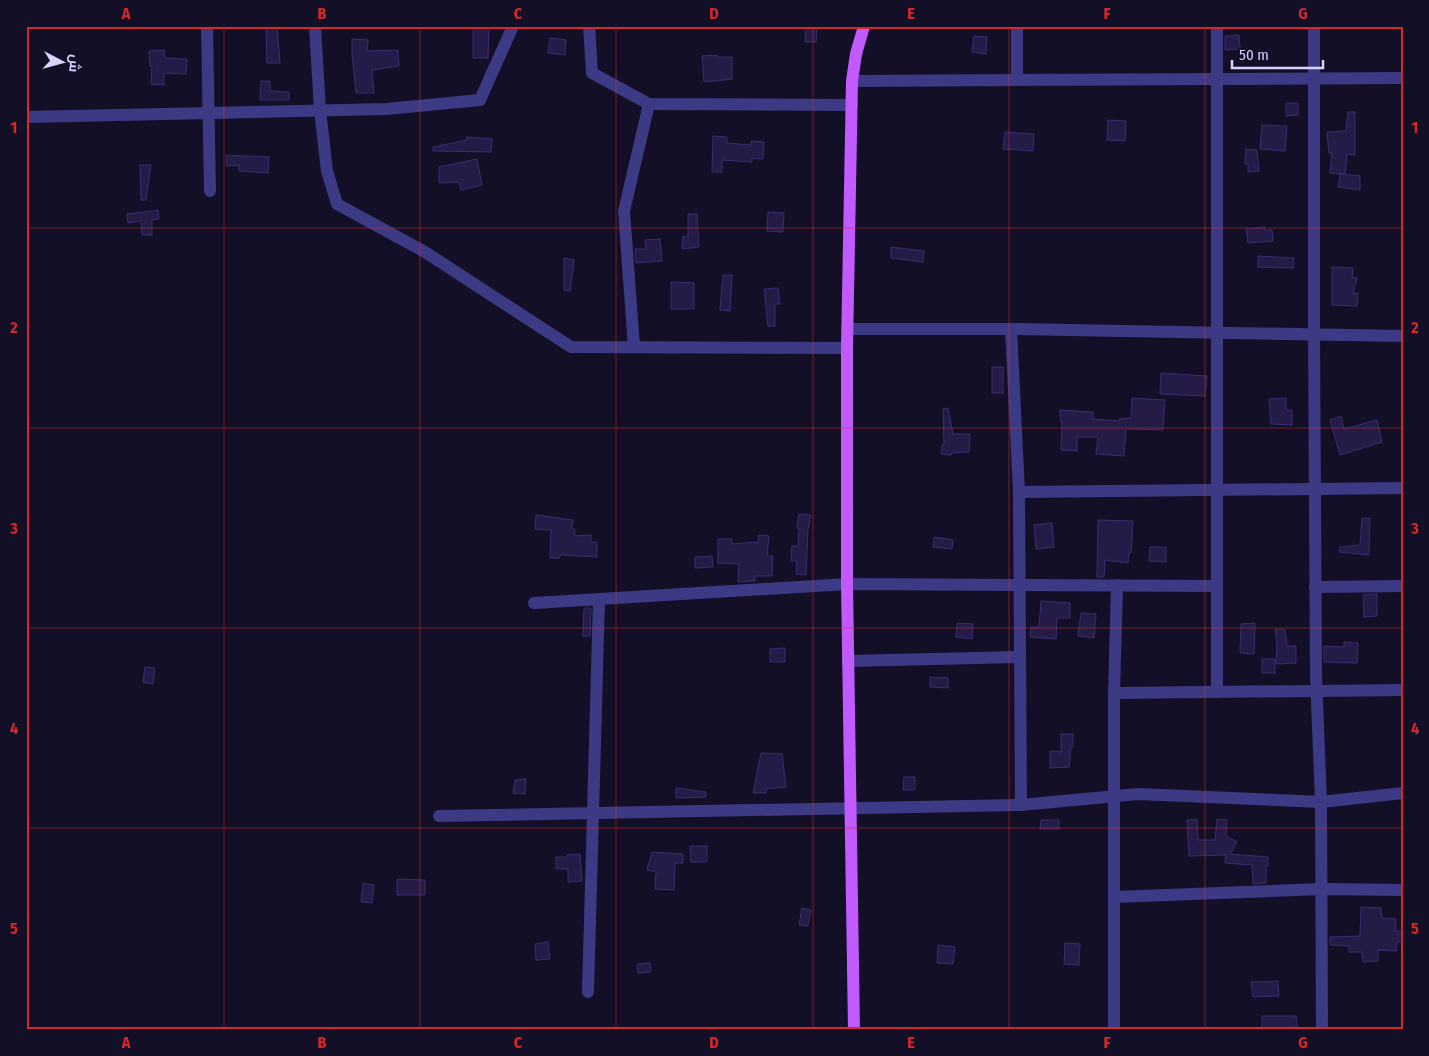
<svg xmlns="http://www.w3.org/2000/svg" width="1429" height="1056" font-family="'Fira Sans Condensed',Cairo,sans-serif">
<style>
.building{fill:#241b47;stroke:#3b2d73}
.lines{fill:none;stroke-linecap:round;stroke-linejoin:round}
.minor{stroke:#3d3a85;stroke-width:12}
.major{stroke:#c25bff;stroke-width:12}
.grid{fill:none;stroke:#d62828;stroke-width:1;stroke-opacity:0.55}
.neatline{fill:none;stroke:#d62828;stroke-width:2}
.grid-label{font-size:16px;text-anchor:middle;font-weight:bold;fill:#d62828}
</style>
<rect width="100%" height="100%" fill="#130f26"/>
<g class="building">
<path d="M266,26H277L280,63H267Z"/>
<path d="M473,26H489L488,58H473Z"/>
<path d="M806,26H817L816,42H805Z"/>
<path d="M1239,35L1240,49L1225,50V36Z"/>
<path d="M974,36L987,37L986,54L972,52Z"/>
<path d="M550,38L566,40L565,55L548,53Z"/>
<path d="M352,39L368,40L367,51L398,50L399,66L372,70L374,93H356L352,54Z"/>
<path d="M164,50L165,58L187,59L186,74L164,73V85L151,84L152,66H150L149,51Z"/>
<path d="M717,55V57H732V79L704,82L702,56Z"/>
<path d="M261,81H270V91L289,92V100H260Z"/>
<path d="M1286,103H1298V115L1286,116Z"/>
<path d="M1348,112H1355V155L1347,154L1345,174L1330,173L1332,153H1329L1327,132L1346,131Z"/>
<path d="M1108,120L1126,121L1125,141L1107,140Z"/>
<path d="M1262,125L1287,126L1285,151L1260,149Z"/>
<path d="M1005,132L1034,134L1033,151L1003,149Z"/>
<path d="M713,136L727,137V143L751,145V141L764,142L763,159L752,158V162L722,160V172H712Z"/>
<path d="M466,137L492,139L491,152L433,151V147L467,140Z"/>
<path d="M1246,149L1257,150L1259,171L1248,172V164H1245Z"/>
<path d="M226,155L269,157L268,173L239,171V165L227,166Z"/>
<path d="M477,159L482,185L461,190L459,182L439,183V167Z"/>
<path d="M140,165H151L146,200H141Z"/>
<path d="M1340,174L1360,176V190L1338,187Z"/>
<path d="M158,210L159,219L152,220V235H142L141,221L128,223L127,214Z"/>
<path d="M768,212L784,213L783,232L767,231Z"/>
<path d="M688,214H697L699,247L682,249L683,236L688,237Z"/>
<path d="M1265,227L1264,230H1272L1273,241L1248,243L1246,229Z"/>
<path d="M660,239L662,261L636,263L635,249H646L645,240Z"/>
<path d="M891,247L924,251L923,262L891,258Z"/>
<path d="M1258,256L1294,258L1293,268L1258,267Z"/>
<path d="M564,258L574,260L570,291L564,290Z"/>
<path d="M1332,267L1353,268L1352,277L1357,278L1353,293H1358L1357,306L1332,305Z"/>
<path d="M723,275H732L730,311L720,310Z"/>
<path d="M671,282L694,283V309H671Z"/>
<path d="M778,288L780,304H775V326H768L764,289Z"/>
<rect x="992" y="367" width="11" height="26"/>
<path d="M1161,373L1207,376L1205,396L1160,394Z"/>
<path d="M1132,398L1165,400L1163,430L1126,429L1124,456L1096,454L1098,437H1077V451L1061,450L1062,421L1061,422L1060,410L1093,412V419L1120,421L1119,419L1131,418Z"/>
<path d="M1286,398V410H1292V425L1271,424L1269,399Z"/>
<path d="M948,408L953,434H970L969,452L951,453V455L941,454L942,445H944L943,409Z"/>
<path d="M1341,416L1344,429L1377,420L1382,442L1340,455L1330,420Z"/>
<path d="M799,514L811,515L808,529L806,575L796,574L797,561H791L792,546H798L799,528H797Z"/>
<path d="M536,515L573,520L572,529H575V536L591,535V542H597V557L560,555V558H550L551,530L535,529Z"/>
<path d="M1362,518H1370L1369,555L1339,552L1340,547L1360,545Z"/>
<path d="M1098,520L1133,521L1131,553H1129L1128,563L1105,560L1104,577H1097Z"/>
<path d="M1052,523L1054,547L1036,549L1034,525Z"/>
<path d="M759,535L769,536L767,556H773L772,576H755V581L738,582L739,564L718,563V539H732V544L758,542Z"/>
<path d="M934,537L953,540L952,549L933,547Z"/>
<path d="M1150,547H1166V562L1149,561Z"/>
<path d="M712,556L713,567L695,568V557Z"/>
<path d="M1377,594V616L1364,617L1363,595Z"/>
<path d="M1041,601L1070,603V618H1057L1056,639L1030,637L1031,627H1039Z"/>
<path d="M584,608H591L590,636H583Z"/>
<path d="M1081,613L1096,614L1094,638L1078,636Z"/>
<path d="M957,623L973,624L972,639L956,637Z"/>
<path d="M1255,623L1254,654L1240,653L1241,624Z"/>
<path d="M1275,629L1285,630L1287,646H1296V663L1276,664L1277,646Z"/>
<path d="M1344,642L1358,643L1357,663L1324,662V646L1344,647Z"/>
<path d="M785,648V662H770V649Z"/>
<rect x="1262" y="659" width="13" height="14"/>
<path d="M145,667L155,668L153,684L143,682Z"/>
<path d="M930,677L948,678V688L930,687Z"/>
<path d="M1061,734H1073V747H1071L1069,767L1050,768V751L1061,752Z"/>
<path d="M761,753L782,754L786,787L766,789V793H753Z"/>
<path d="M904,777H915V790H903Z"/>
<path d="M526,779L525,794L513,793L515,780Z"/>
<path d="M676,788L706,792V797L676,798Z"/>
<path d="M1197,819L1198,840H1215L1217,819L1227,820L1226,836L1237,842L1230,854L1268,857V866H1266V883L1253,884L1252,865L1225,863L1226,855L1189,856L1187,820Z"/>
<path d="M1041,820H1059V829H1040Z"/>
<path d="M690,846H707V862H691Z"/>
<path d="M652,852L683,854V863H675L674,890L655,889L656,872L647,870Z"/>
<path d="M580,854L582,881L568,882V869H556V857H567V855Z"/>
<path d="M397,879L425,880V895H397Z"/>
<path d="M363,883L374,885L372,903L361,902Z"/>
<path d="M1361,907L1381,908L1382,918L1396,919L1395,931H1403V942H1397L1396,951L1378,950V961L1363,962L1362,952H1349V946L1330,945V937L1360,936Z"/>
<path d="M802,908L811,910L808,926L799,925Z"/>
<path d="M548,942L550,959L536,960L535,944Z"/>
<path d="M1065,943L1080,944L1079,965L1064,964Z"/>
<path d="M938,945L955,947L953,964L937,963Z"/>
<path d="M650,963L651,972L638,973L637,964Z"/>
<path d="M1278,981L1279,996L1253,997L1251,982Z"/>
<path d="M1262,1016H1296L1297,1027L1262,1028Z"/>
</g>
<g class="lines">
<g class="minor">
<path d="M207,26L210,191"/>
<path d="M315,26L320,110L327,171L337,204L425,252L571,347L847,348"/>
<path d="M589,26L592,73L649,104L852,105"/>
<path d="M1314,26V334L1316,676L1321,802L1322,1030"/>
<path d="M1017,80V26"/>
<path d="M852,81L1403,78"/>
<path d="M26,117L386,109L480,100L513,26"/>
<path d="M847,329H1011L1403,336"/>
<path d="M1011,329L1019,492L1021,805"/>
<path d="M634,347L624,211L649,104"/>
<path d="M1019,492L1403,488"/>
<path d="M1315,587L1403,586"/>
<path d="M534,603L847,584L1217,586"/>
<path d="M848,661L1020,657"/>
<path d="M1217,692V26"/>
<path d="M1114,693L1403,690"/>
<path d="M439,816L1021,805L1138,794L1321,802L1403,793"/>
<path d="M1114,897L1321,889L1403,890"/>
<path d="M588,992L599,599"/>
<path d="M1114,1030V693L1117,585"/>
</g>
<path class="major" d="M854,1030L847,584V348L852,81L856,54L864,26"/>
</g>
<path class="grid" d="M224,26V1030M420,26V1030M616,26V1030M813,26V1030M1009,26V1030M1205,26V1030M26,228H1403M26,428H1403M26,628H1403M26,828H1403"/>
<rect width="1429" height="1056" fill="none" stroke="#130f26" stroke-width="55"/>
<g transform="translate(62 62) rotate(96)" stroke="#130f26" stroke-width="4" paint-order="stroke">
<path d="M0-4L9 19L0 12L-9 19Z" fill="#d9d4ff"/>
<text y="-8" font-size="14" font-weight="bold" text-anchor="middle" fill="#d9d4ff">ش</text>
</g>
<path d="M1232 60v8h91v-8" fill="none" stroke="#d9d4ff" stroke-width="2.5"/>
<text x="1239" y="60" font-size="15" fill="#d9d4ff" stroke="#130f26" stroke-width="4" paint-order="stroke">50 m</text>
<rect x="28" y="28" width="1374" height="1000" class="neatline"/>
<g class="grid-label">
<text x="126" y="19">A</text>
<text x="322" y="19">B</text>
<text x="518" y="19">C</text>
<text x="714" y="19">D</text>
<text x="911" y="19">E</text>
<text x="1107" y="19">F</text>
<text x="1303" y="19">G</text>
<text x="14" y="133">1</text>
<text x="1415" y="133">1</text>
<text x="14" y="333">2</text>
<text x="1415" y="333">2</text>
<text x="14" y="534">3</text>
<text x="1415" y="534">3</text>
<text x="14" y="734">4</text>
<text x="1415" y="734">4</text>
<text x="14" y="934">5</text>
<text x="1415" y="934">5</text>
<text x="126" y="1048">A</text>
<text x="322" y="1048">B</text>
<text x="518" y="1048">C</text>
<text x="714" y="1048">D</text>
<text x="911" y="1048">E</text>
<text x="1107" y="1048">F</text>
<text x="1303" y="1048">G</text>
</g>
</svg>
